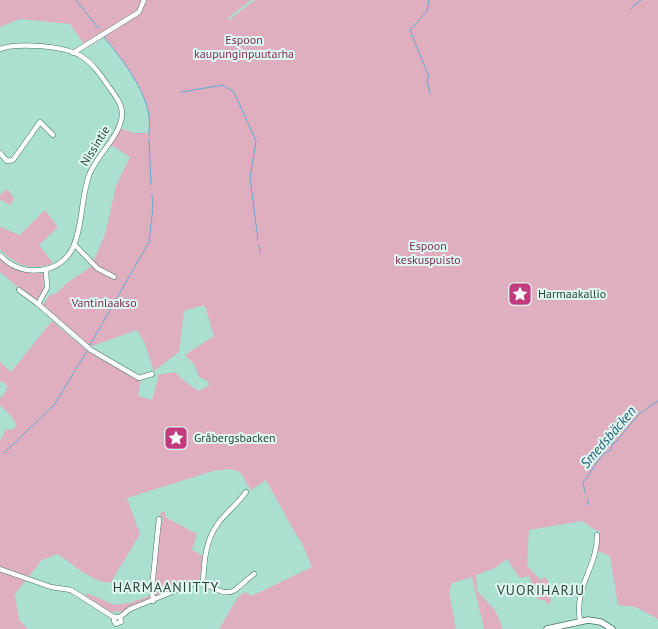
<svg xmlns="http://www.w3.org/2000/svg" width="658" height="629" font-family="'PT Sans',sans-serif">
<style>
.green{fill:#dfafc0}
.lines{fill:none;stroke-linecap:round;stroke-linejoin:round}
.stream{stroke:#64abd3;stroke-width:1}
.minor-casing{stroke:#437467;stroke-width:5.5}
.tertiary-casing{stroke:#437467;stroke-width:7}
.minor{stroke:#fff;stroke-width:4.5}
.tertiary{stroke:#fff;stroke-width:5.5}
.labels{text-anchor:middle;stroke-width:4;stroke-linejoin:round;paint-order:stroke}
.park-label{font-size:12px;fill:#7f2c52;stroke:#e0f9f1}
.street-label{font-size:12px;fill:#2c413b;stroke:#e0f9f1}
.poi-label{font-size:12px;fill:#2c413b;stroke:#e0f9f1;text-anchor:start}
.water-label{font-size:14px;font-style:italic;fill:#1f5672;stroke:#e0f9f1}
.neighbourhood-label{font-size:14px;letter-spacing:1px;fill:#2c413b;stroke:#e0f9f1}
</style>
<rect width="100%" height="100%" fill="#abdfcf"/>
<g class="green">
<path d="M0,0H251L228,18L229,20L255,0H658V619L636,607L618,605L610,556L598,551L600,531L595,530L582,521L529,530L527,566L541,580L545,577L548,581L551,603L548,604L544,600H539L532,591L533,589L529,576L520,578L507,559L495,568L476,575L477,591L495,610L503,629H484L472,577L452,583L449,592L456,629H219L238,597L245,592L252,596L312,567L301,541L297,536L266,480L251,490L240,472L230,469L213,471L127,498L140,534L111,582C98,586 69,562 58,554L42,560L15,594L19,620L28,629H0V441L6,429L12,430L17,425L10,415L0,405V398L4,394L8,386L2,381L0,383V362L11,372L52,321L90,353L141,380L138,396L152,400L158,378L157,375L175,372L182,379L198,391L209,386L208,381L199,377L194,364L185,355L214,336L205,306H200L184,311L179,352L154,371L144,341L137,330L89,347L42,306L49,296L57,293L67,283L91,267L105,235L116,186L130,157L110,144L120,128L133,133H149C149,127 150,119 149,113C142,84 122,60 104,37L87,48L70,24L20,19L0,27Z"/>
<path d="M7,189L14,198L11,205L0,200V195Z"/>
<path d="M45,210L58,227L39,245L53,263C32,272 15,265 0,249V227L20,235Z"/>
<path d="M0,257L10,266L22,271L44,274L46,283L40,298L34,300L0,272Z"/>
<path d="M161,512H165V517L197,534L192,550L203,556L200,579L156,597L154,594L159,524L163,521V518L160,516Z"/>
<path d="M86,593L115,605L129,603L150,596V599L128,608L122,612L117,611L112,613L86,596Z"/>
</g>
<g class="lines">
<g class="stream">
<path d="M76,0L99,29"/>
<path d="M429,0L427,11L410,30L429,77L427,81L430,93"/>
<path d="M630,9L641,0"/>
<path d="M104,37C121,58 145,88 149,116C150,122 149,129 149,135"/>
<path d="M181,92L223,85L234,92L256,141L250,178L258,240"/>
<path d="M149,139L151,185"/>
<path d="M259,245L260,253"/>
<path d="M90,345L149,242L153,207L152,195"/>
<path d="M4,453L54,405L87,351"/>
<path d="M585,493L583,483L602,455L611,450L612,444L616,442L639,414L658,401"/>
<path d="M587,498L589,505"/>
</g>
<g class="minor-casing">
<g id="minor">
<path d="M0,49C19,42 64,46 81,56C93,63 102,77 109,87C115,95 122,104 122,114C122,134 97,155 90,173C76,205 89,264 41,270C24,272 11,267 0,255"/>
<path d="M73,53L139,12L144,0"/>
<path d="M0,153L7,161L13,160L40,122L53,135"/>
<path d="M75,245L97,268L114,277"/>
<path d="M46,270L47,288L38,304L91,350L139,378L152,374"/>
<path d="M19,290L38,304"/>
<path d="M0,569L51,587L71,590L115,618"/>
<path d="M203,583C204,563 205,542 217,525C225,513 238,504 246,492"/>
<path d="M153,601L152,588L159,519"/>
<path d="M120,617L121,622L116,624L114,621L115,617H120L130,609L194,583C207,580 220,597 233,591C238,589 248,578 254,574"/>
<path d="M580,620C574,586 598,566 597,535"/>
</g>
</g>
<g class="tertiary-casing">
<path id="tertiary" d="M547,629L588,620L601,622L612,629"/>
</g>
<use href="#minor" class="minor"/>
<use href="#tertiary" class="tertiary"/>
</g>
<defs>
<g id="sight-square" transform="scale(1.25)"><rect x="-9" y="-9" width="18" height="18" rx="4" fill="#c23b7c" stroke="#e0f9f1"/><path d="M0-6L1.8-2.2L6-1.7L2.9 1.2L3.7 5.4L0 3.3L-3.7 5.4L-2.9 1.2L-6-1.7L-1.8-2.2Z" fill="#fff"/></g>
</defs>
<g fill-rule="evenodd">
<use href="#sight-square" x="520" y="294"/>
<use href="#sight-square" x="176" y="438"/>
</g>
<g class="labels">
<g class="park-label">
<text x="244" y="44">Espoon<tspan x="244" dy="14">kaupunginpuutarha</tspan></text>
<text x="428" y="250">Espoon<tspan x="428" dy="14">keskuspuisto</tspan></text>
<text x="104" y="307">Vantinlaakso</text>
</g>
<g class="street-label">
<text transform="translate(95 146) rotate(-58)" y="4">Nissintie</text>
</g>
<g class="poi-label">
<text x="538" y="298">Harmaakallio</text>
<text x="194" y="442">Gråbergsbacken</text>
</g>
<g class="water-label">
<text transform="translate(608 437) rotate(-49)" y="5">Smedsbäcken</text>
</g>
<g class="neighbourhood-label">
<text x="166" y="592">HARMAANIITTY</text>
<text x="541" y="595">VUORIHARJU</text>
</g>
</g>
</svg>
